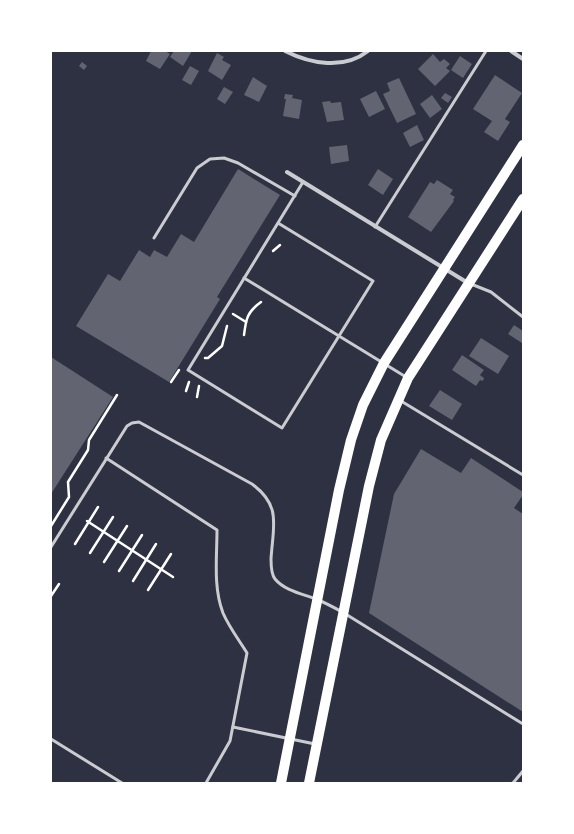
<svg xmlns="http://www.w3.org/2000/svg" width="574" height="834" font-family="'Noto Serif',serif">
<style>
.building{fill:#626471}
.lines{fill:none;stroke-linecap:round;stroke-linejoin:round}
.path{stroke:#fff;stroke-width:2.5}
.service{stroke:#caccd0;stroke-width:3}
.minor{stroke:#caccd0;stroke-width:4}
.primary{stroke:#fff;stroke-width:10}
</style>
<rect width="100%" height="100%" fill="#2d3142"/>
<g class="building">
<path d="M151,51H165L170,54L160,69L146,61Z"/>
<path d="M174,51H192L183,66L170,57Z"/>
<path d="M217,53L224,57L222,60L231,65L222,80L208,71Z"/>
<path d="M433,54L440,62L444,59L450,64L446,68L450,71L435,86L418,69Z"/>
<path d="M460,56L472,64L463,78L451,70Z"/>
<path d="M82,62L87,66L84,70L79,66Z"/>
<path d="M190,66L199,71L191,85L182,80Z"/>
<path d="M495,75L522,93L505,119L510,122L498,141L484,132L492,121L473,109Z"/>
<path d="M253,77L267,86L259,102L244,95Z"/>
<path d="M399,78L416,114L397,123L383,94L390,91L387,83Z"/>
<path d="M224,87L233,92L225,104L217,99Z"/>
<path d="M376,91L385,109L369,117L360,99Z"/>
<path d="M445,93L452,97L448,103L441,98Z"/>
<path d="M285,94L293,95L292,98L302,100L299,119L283,116L286,99H284Z"/>
<path d="M432,95L442,109L430,118L420,104Z"/>
<path d="M330,101L331,103L341,102L344,120L327,122L322,102Z"/>
<path d="M417,125L424,140L410,147L403,133Z"/>
<path d="M347,145L349,161L331,164L329,147Z"/>
<path d="M238,169L280,195L217,297L220,299L169,382L76,326L108,274L120,281L139,250L150,257L154,250L167,257L181,234L194,242Z"/>
<path d="M378,169L393,179L383,195L368,185Z"/>
<path d="M437,180L453,190L450,194L455,197L453,200L454,201L431,232L408,217L430,182L434,184Z"/>
<path d="M514,325L523,331L522,343L508,334Z"/>
<path d="M481,338L509,356L498,374L469,356Z"/>
<path d="M462,355L484,370L480,375L484,378L483,381L480,380L476,386L452,370Z"/>
<path d="M51,357L113,397L51,494Z"/>
<path d="M440,390L462,404L452,420L429,406Z"/>
<path d="M421,449L461,473L471,458L523,492V495L514,508L523,514V712L369,613L394,494Z"/>
</g>
<g class="lines">
<g class="path">
<path d="M273,251L280,245"/>
<path d="M233,314L246,322"/>
<path d="M244,335C246,319 247,312 261,302"/>
<path d="M205,358H208L222,346L227,326"/>
<path d="M171,382L179,370"/>
<path d="M186,391L189,382"/>
<path d="M197,397L199,386"/>
<path d="M87,521L173,577"/>
<path d="M51,526L69,497L68,482L88,450L89,440L117,395"/>
<path d="M75,544L98,507"/>
<path d="M90,553L113,517"/>
<path d="M104,562L127,526"/>
<path d="M119,571L142,535"/>
<path d="M133,581L156,544"/>
<path d="M148,590L171,554"/>
<path d="M51,596L59,584"/>
</g>
<g class="service">
<path d="M278,223L373,281L282,428L188,370L303,182"/>
<path d="M375,227L486,51"/>
<path d="M154,238L197,168L210,159L224,158L238,163L295,196"/>
<path d="M244,278L406,377"/>
<path d="M471,284L491,292L523,317"/>
<path d="M401,401L523,475"/>
<path d="M106,458L217,530C217,557 213,587 223,613C229,627 239,640 247,653L230,741L206,783"/>
<path d="M51,547L127,426L132,423L139,422L252,484C282,506 273,526 271,559C271,566 271,574 275,579C285,591 303,594 316,599C326,603 335,608 344,613L523,724"/>
<path d="M233,727L315,744"/>
<path d="M51,739L122,783"/>
<path d="M513,783L523,771"/>
</g>
<g class="minor">
<path d="M285,51C311,64 344,70 368,51"/>
<path d="M511,51L523,59"/>
<path d="M287,172L468,283"/>
</g>
<g class="primary">
<path d="M281,783L339,490L351,440L363,405L384,363L523,145"/>
<path d="M309,783L369,486L381,440L408,378L523,199"/>
</g>
</g>
<rect width="574" height="834" fill="none" stroke="#ffffff" stroke-width="104"/>
</svg>
